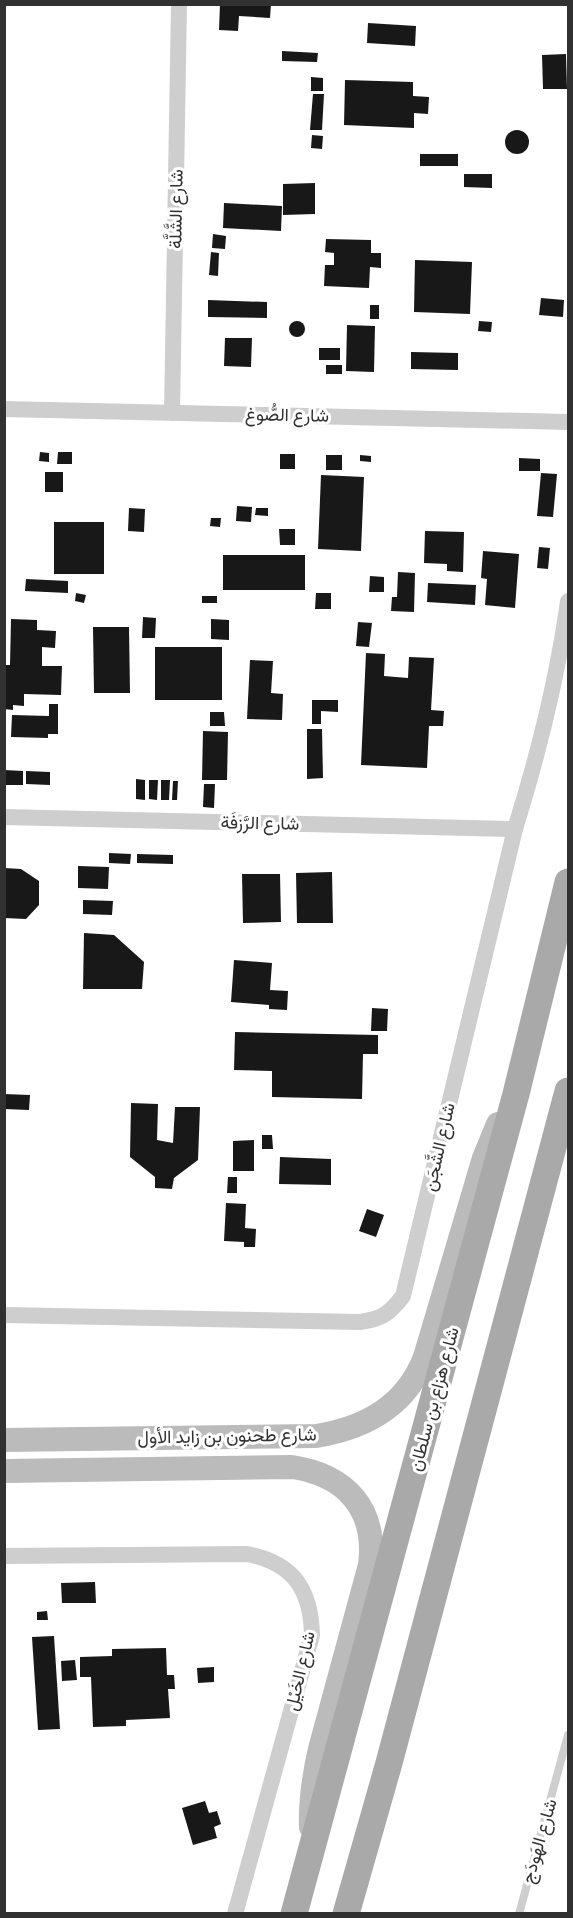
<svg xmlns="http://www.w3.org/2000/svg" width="573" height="1918" font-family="'Exo 2',Vazirmatn,sans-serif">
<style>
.building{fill:#181818}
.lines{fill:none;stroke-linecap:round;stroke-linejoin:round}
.lane{stroke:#cecece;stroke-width:8}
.street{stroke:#cecece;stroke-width:16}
.secondary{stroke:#bbb;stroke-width:24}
.primary{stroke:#a9a9a9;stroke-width:27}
.labels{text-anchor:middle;stroke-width:6;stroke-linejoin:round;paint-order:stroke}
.street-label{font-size:18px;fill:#313131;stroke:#fff}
</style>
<rect width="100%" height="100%" fill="#fff"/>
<g class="building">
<path d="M220,4H271L270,18L239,16L238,31L219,30Z"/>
<path d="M368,23L416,26L415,46L367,43Z"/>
<path d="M282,51L318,53L317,62L282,61Z"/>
<path d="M566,54L567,89H543L542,55Z"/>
<path d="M311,77L323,78V91H311Z"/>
<path d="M345,80L413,82V96L429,97L428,114L414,113V128L344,125Z"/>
<path d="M313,94H324L322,130H310Z"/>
<circle cx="517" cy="142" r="12"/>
<path d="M312,135L323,136L322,149L311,148Z"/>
<rect x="420" y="154" width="38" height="12"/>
<path d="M464,174H492V188L464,187Z"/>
<path d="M315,183V214L283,215V184Z"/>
<path d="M224,203L282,206L281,231L223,228Z"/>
<path d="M213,234L226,236L225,249L212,248Z"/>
<path d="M326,239L371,240V253H381V268L370,267L369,288L324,286L325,265H334V253L325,252Z"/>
<path d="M211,252L219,253L218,276L209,275Z"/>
<path d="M415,260L472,262L470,314L414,312Z"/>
<path d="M541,298L564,300L563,317L539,315Z"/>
<path d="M208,300L267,302V318L208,317Z"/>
<rect x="370" y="305" width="9" height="14"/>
<circle cx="297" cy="329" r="8"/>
<path d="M479,321L492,322L491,332L478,331Z"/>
<path d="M347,325L375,326L374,372L346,371Z"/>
<path d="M225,338H252L251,367L224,366Z"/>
<rect x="319" y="348" width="21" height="12"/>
<path d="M411,352L458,353V370L411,369Z"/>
<rect x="326" y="365" width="16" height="9"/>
<path d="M40,452L49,453V462L39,461Z"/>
<path d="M58,452H72V464H57Z"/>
<rect x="280" y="454" width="15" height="15"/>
<rect x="326" y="455" width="16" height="15"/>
<path d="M360,455L371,456V462L360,461Z"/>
<path d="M519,458L540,459V471H519Z"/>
<rect x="45" y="472" width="18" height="20"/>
<path d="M541,473L557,474L553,517L537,516Z"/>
<path d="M321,475L364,477L361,551L318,549Z"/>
<path d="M237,506L252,507L251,522L236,521Z"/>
<path d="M129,508L145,509L144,532L128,531Z"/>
<path d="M256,508H268V516L255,515Z"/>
<path d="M211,518H221L220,527L210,526Z"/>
<rect x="54" y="522" width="50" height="52"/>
<path d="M279,529H295V545H280Z"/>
<path d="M425,531L464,532L463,572L447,571V564L424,563Z"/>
<path d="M539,547L550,548L548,569L537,568Z"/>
<path d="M483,551L519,554L515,608L485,605L487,579L481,578Z"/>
<rect x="223" y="555" width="82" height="35"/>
<path d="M398,572L415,573L414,612L391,611L392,597H397Z"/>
<path d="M370,576L384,577V592H369Z"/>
<path d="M26,579L68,581V593L25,591Z"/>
<path d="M428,583L476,585L475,605L427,602Z"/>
<path d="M76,593L86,595L84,603L75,601Z"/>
<path d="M316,593H331V609H315Z"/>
<rect x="202" y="596" width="15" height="7"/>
<path d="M143,617L156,618L155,638H142Z"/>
<path d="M11,619L37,620V630L56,631L55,648L42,647V666H62L61,695L24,694V706L13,705V710L4,709V665H10Z"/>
<path d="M211,619L229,620V640L211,639Z"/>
<path d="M358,622L372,623L369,647L356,646Z"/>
<path d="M93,627H129L130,693H94Z"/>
<rect x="155" y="647" width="67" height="53"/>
<path d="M366,653L385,654L384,676L408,678L409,657L434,658L431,710L444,711L443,726H429L427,768L361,765Z"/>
<path d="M250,660L273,661L271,693L283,694L282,720L247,719Z"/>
<path d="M312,700H338V712L321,711V724H312Z"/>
<path d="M49,704H58V734H48V738L11,737L12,715L49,716Z"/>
<path d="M210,712H224L225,726H210Z"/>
<path d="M307,729H322L323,778L307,779Z"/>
<path d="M203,731L228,732L227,780H202Z"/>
<path d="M4,770L23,771V785H4Z"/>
<path d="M26,771L50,772V785L26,784Z"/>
<path d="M136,779L145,780V800L136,799Z"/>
<path d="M149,780H158L157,800L149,799Z"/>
<path d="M161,780H170L169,800H161Z"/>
<path d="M173,781H178L177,800H172Z"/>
<path d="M204,784H215L214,808L203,807Z"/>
<path d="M109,853L131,854L130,864L109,863Z"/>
<path d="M137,854L173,855V864L137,863Z"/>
<path d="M78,866L109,867L108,889L78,888Z"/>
<path d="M4,868L21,869L39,881V905L26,919L4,918Z"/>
<path d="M332,872L333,923H297L296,873Z"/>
<path d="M242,874H280L281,922L243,923Z"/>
<path d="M83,900L113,901L112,915L83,914Z"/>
<path d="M84,933L114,935L144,962L142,989H83Z"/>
<path d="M234,960L272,963L270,990L288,991L287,1010L269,1009V1005L231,1002Z"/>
<path d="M372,1008L388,1009L387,1031H371Z"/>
<path d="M235,1032L378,1035V1054H363L362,1099L272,1097V1071L234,1070Z"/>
<path d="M4,1094L30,1095L29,1110L4,1109Z"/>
<path d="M131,1103L158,1104L157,1140L173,1143L175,1107H200L198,1160L174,1178L172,1189L155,1188V1177L130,1157Z"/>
<path d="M262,1135H272L273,1149H262Z"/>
<path d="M254,1140V1171H233V1141Z"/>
<path d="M280,1157L331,1159V1185L279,1184Z"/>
<path d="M228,1177H237V1193H227Z"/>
<path d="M226,1203L246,1204L245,1228L256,1229L255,1247H244V1242L224,1241Z"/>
<path d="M367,1209L384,1215L376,1237L359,1231Z"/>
<path d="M95,1582L96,1603H62L61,1583Z"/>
<path d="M47,1611L48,1620H37V1612Z"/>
<path d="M54,1636L60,1729L38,1730L32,1637Z"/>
<path d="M166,1648L167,1675H174L175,1689H168L170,1718L126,1720V1726L93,1727L91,1677H80V1657L112,1656V1649Z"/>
<path d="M75,1660L77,1680L62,1681L61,1661Z"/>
<path d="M214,1667V1682L198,1683L197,1668Z"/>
<path d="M205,1801L209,1813L217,1811L221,1824L214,1827L217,1838L193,1845L182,1808Z"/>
</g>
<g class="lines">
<path class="lane" d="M519,1914L568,1735"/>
<g class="street">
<path d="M4,409L568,422"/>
<path d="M172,413L179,4"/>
<path d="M4,817L515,829"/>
<path d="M4,1315L360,1322C382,1319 389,1314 403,1296L515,829C539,752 557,681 568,601"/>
<path d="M4,1556L247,1554C293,1563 311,1589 312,1635L235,1914"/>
</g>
<g class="secondary">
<path d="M4,1440L316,1436C366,1428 406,1406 425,1357L484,1158L498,1124"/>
<path d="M4,1471L292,1467C346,1475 377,1509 370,1565L320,1749C314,1775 310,1801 311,1827"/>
</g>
<g class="primary">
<path d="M294,1914L516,1094L568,882"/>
<path d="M346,1914L389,1763L568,1091"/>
</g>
</g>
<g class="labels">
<g class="street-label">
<text transform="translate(176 209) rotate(-89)" y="6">شارع الشَّلَّة</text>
<text transform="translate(287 415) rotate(1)" y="6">شارع الصُّوغ</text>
<text transform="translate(260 823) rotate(1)" y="6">شارع الرَّزفَة</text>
<text transform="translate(439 1147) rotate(-77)" y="6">شارع الشَّجَن</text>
<text transform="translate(434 1399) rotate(-75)" y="6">شارع هزاع بن سلطان</text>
<text transform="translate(227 1436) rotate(-1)" y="6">شارع طحنون بن زايد الأول</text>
<text transform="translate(300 1671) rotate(-77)" y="6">شارع الخَيْل</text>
<text transform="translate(539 1841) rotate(-74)" y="6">شارع الهَودَج</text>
</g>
</g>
<rect width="573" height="1918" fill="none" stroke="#313131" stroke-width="12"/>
</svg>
